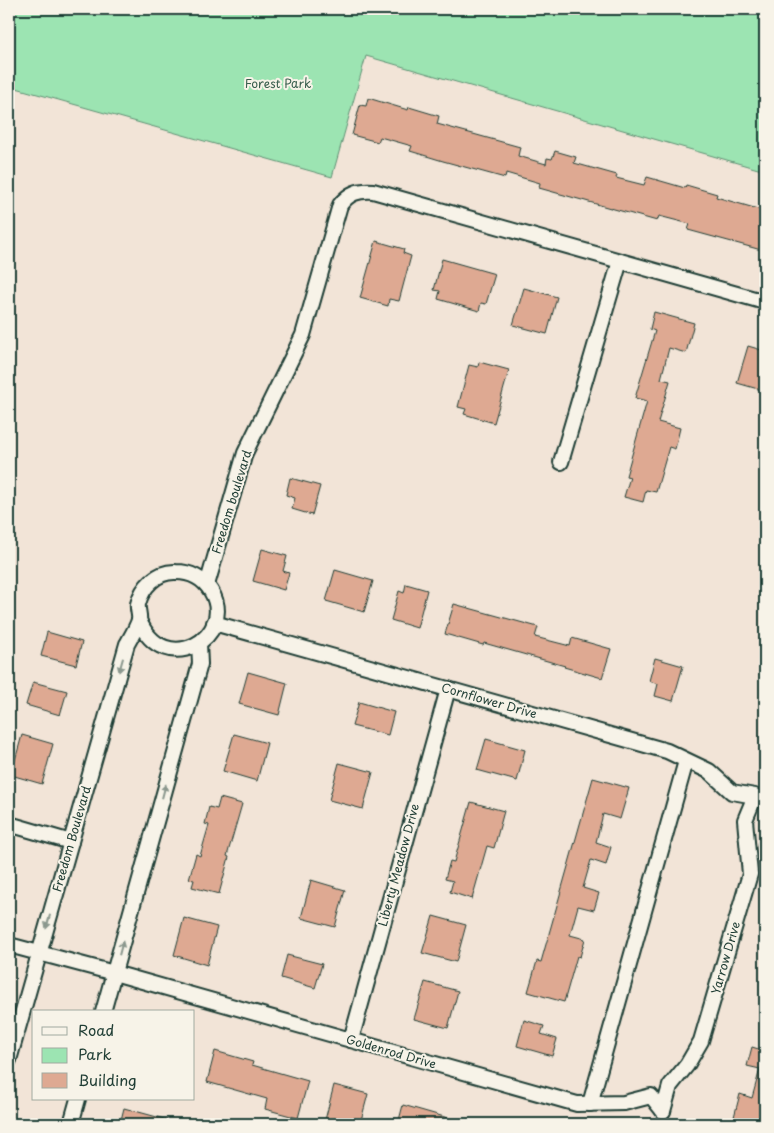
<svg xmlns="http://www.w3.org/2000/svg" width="774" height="1133" font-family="'Playpen Sans',sans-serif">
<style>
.green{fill:#9ce4b2;stroke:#5e9073}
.building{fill:#dea992;stroke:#1f3d34}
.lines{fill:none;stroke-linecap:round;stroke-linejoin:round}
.minor-casing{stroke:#1f3d34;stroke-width:18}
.minor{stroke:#f7f3e8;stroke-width:14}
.oneway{fill:#8b988e}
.labels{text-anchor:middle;stroke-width:4;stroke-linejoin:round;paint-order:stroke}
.park-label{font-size:12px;fill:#385e4d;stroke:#f7f3e8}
.street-label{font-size:12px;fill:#1f3d34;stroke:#f7f3e8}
</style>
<rect width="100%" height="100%" fill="#f2e4d7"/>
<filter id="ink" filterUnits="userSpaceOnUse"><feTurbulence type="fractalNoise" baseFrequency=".02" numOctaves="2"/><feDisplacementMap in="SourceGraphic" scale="10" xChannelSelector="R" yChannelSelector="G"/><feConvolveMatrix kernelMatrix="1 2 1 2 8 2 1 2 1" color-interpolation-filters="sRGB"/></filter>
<g filter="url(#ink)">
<path class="green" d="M9,9H765V171L366,56L332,177L9,86Z"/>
<g class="building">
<path d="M368,98L408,110L409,107L439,116L437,124L520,147L518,156L546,164L547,158L552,159L555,151L576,157L574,163L617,175L616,178L644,185L647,177L685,188L686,185L717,194L716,197L765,211V251L688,230L690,224L659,216L657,221L539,188L540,183L506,173L505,178L443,161L410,151L412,146L380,137L378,142L352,135L360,105L366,106Z"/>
<path d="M376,241L404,249L403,253L411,256L399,301L389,299L388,306L360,298Z"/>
<path d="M442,259L495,274L486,304L481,303L479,311L438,299L440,291L434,290Z"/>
<path d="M524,288L557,297L547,334L513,325Z"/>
<path d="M654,312L694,323L686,353L669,348L661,379L670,381L658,422L680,428L675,449L669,447L656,492L646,490L643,502L624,497L630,477L626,476L647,401L635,398L655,331L650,329Z"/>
<path d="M748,346L765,351V391L737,383Z"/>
<path d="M479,362L509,370L494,423L464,414L466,409L458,407L469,365L478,367Z"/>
<path d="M290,478L320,486L312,515L292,509L295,498L286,495Z"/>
<path d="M262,549L287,556L283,571L289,573L284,590L253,581Z"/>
<path d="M335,570L373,581L364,612L326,601Z"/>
<path d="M406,584L427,590L417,628L391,620L399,591L404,593Z"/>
<path d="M454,604L538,627L535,637L570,646L572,638L611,649L602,678L564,667L565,666L484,643L483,645L445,634Z"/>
<path d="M47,632L82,642L76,665L41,656Z"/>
<path d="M655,658L683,666L673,701L655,696L658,684L649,681Z"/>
<path d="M248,672L287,683L279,715L239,704Z"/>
<path d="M33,682L67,691L60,715L26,705Z"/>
<path d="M359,702L394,712L388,735L352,726Z"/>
<path d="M234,734L267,743L257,781L223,771Z"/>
<path d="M22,735L53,744L42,784L11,775Z"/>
<path d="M486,739L525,750L517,781L477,770Z"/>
<path d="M339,763L373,772L363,809L329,800Z"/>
<path d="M593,778L629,788L620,819L603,814L596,842L611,847L606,865L591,860L583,888L599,893L594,910L578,906L570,935L585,939L580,957L577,956L564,1002L528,992L537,961L541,962Z"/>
<path d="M220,798L242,804L227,856L229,857L219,894L192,887L194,880L189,879L196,854L200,856L209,825L205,824L209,807L217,809Z"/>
<path d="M471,802L504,811L494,848L487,846L472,899L450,892L453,881L445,879L450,861L454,862Z"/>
<path d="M311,880L345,890L335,927L301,918Z"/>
<path d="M433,916L466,925L456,962L422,953Z"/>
<path d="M184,918L217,927L207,965L174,955Z"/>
<path d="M287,955L322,964L315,988L281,978Z"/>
<path d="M425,982L458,991L448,1028L414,1019Z"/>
<path d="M524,1020L544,1026L541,1034L557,1039L552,1056L517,1046Z"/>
<path d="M752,1047L765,1051V1124H740L742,1119L734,1117L740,1094L752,1098L760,1069L747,1066Z"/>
<path d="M215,1051L253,1062L252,1065L308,1081L298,1118L265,1109L267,1099L207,1082Z"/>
<path d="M334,1085L368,1094L360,1124H324Z"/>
<path d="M403,1105L455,1120L454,1124H398Z"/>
<path d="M124,1108L168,1120V1124H120Z"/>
</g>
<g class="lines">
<g class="minor-casing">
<g id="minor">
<path d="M561,462L620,261"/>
<path d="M207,585L245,453L303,335L340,205C349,193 358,190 373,191L765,302"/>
<path d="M214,623L667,751L709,771L732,792L755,796L745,820L750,874L701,1041L687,1065L670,1086L663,1111"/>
<path d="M9,824L71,842"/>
<path d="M9,945L114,973L577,1104L624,1103L651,1096L663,1111"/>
<path d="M103,1012L200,664L199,643"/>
<path d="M351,1040L448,689"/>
<path d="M9,1060L127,644C131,637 137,627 139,620C140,615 137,609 138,604C142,587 157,571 176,572C190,572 203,578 211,591C238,636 164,681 139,620"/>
<path d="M590,1104L686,761"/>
<path d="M71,1124L78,1099"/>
</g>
</g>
<use href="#minor" class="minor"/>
</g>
<defs><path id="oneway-solid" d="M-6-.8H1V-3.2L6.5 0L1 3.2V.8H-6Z" transform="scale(1.25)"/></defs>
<g class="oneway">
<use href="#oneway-solid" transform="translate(121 665) rotate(106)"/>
<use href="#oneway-solid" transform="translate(164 791) rotate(-75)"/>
<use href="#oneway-solid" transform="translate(48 922) rotate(106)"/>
<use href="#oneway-solid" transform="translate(121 948) rotate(-75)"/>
</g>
</g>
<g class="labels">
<g class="park-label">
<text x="278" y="88">Forest Park</text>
</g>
<g class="street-label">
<text transform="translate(232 502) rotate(-73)" y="4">Freedom boulevard</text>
<text transform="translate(489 701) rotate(16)" y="4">Cornflower Drive</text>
<text transform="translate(72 839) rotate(-74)" y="4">Freedom Boulevard</text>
<text transform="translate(399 865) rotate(-75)" y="4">Liberty Meadow Drive</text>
<text transform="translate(726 958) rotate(-74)" y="4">Yarrow Drive</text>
<text transform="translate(391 1052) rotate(16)" y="4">Goldenrod Drive</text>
</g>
</g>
<rect width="774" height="1133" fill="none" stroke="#f7f3e8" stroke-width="30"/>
<rect x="15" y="15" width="744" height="1103" fill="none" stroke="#1f3d34" stroke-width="2" filter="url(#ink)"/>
<rect x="32" y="1010" width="162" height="90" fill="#f7f3e8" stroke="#a1aaa0"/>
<rect x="42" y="1027" width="25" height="8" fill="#f7f3e8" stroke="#a1aaa0"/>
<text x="78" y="1036" font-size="15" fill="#1f3d34">Road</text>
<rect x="42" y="1048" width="25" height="15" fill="#9ce4b2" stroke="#a1aaa0"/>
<text x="78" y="1060" font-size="15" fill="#1f3d34">Park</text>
<rect x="42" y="1073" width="25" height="15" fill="#dea992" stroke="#a1aaa0"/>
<text x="78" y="1086" font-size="15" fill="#1f3d34">Building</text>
</svg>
